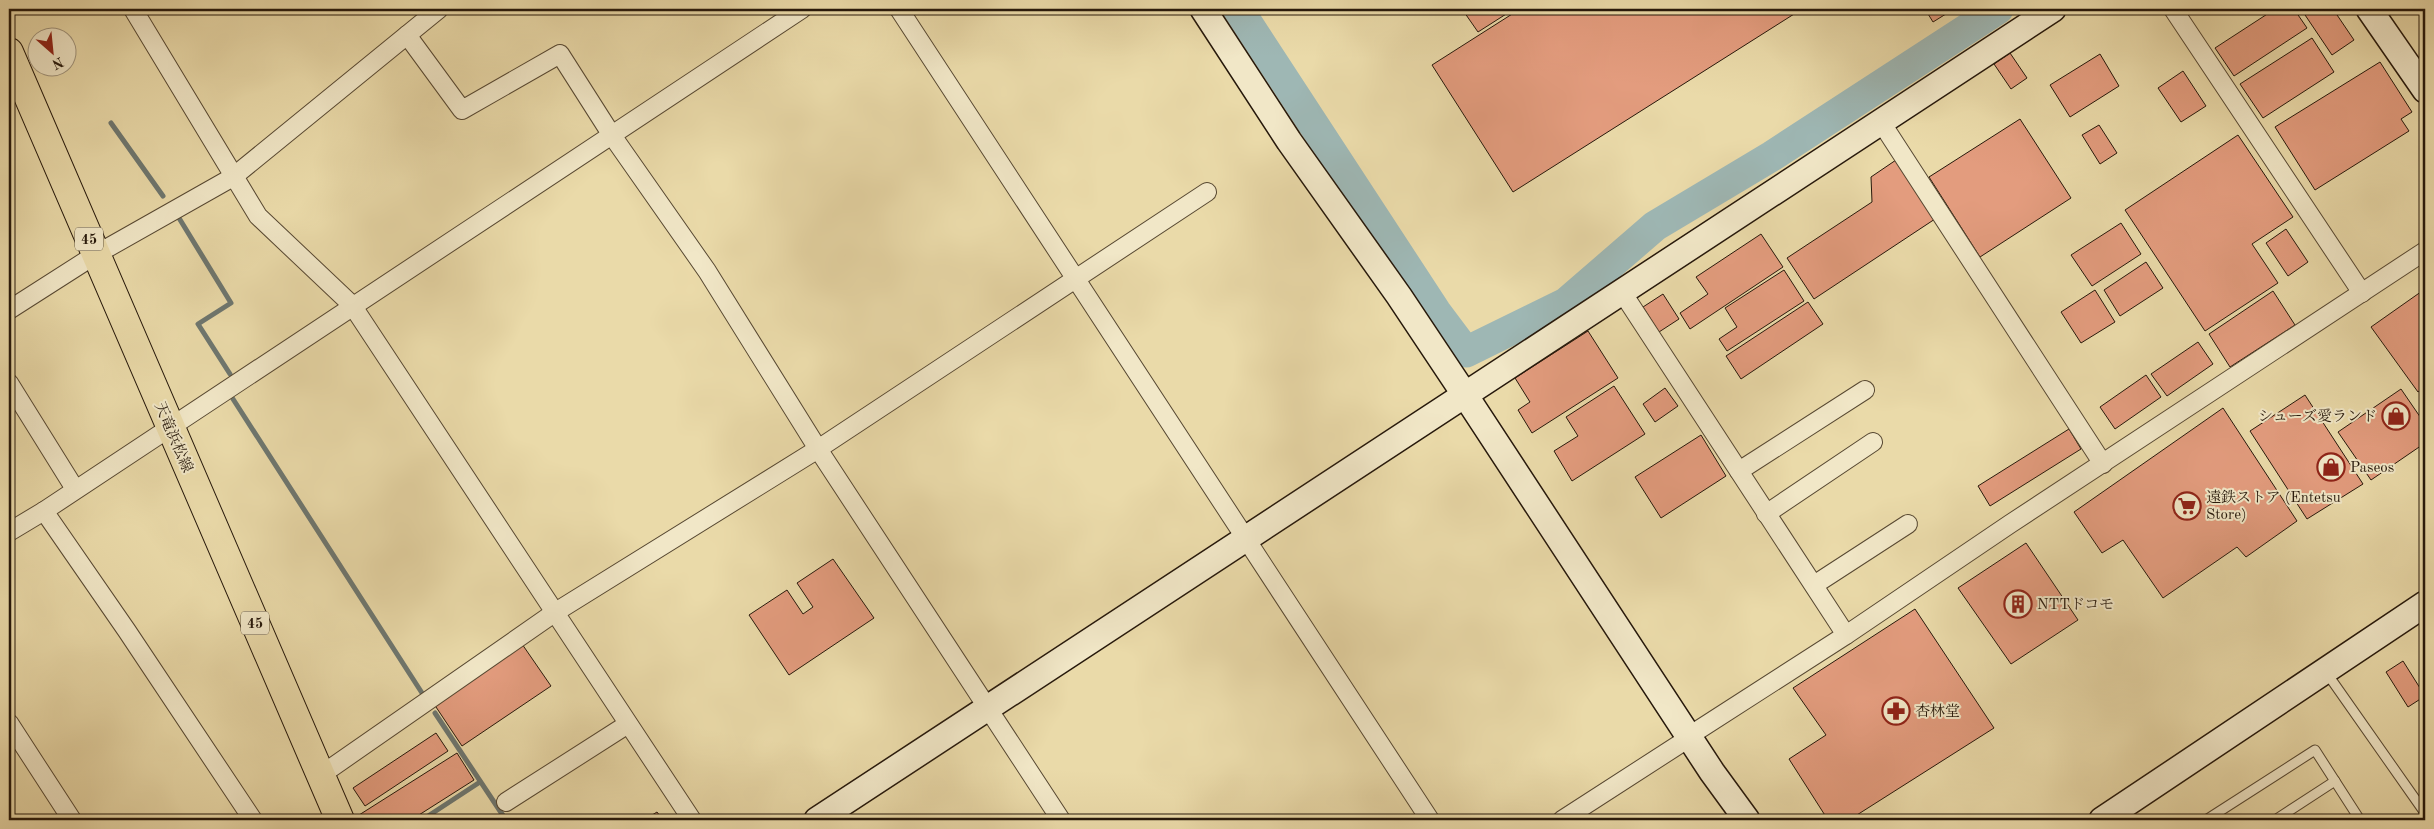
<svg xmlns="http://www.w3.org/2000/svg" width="2434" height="829" font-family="'Old Standard TT','Noto Serif JP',serif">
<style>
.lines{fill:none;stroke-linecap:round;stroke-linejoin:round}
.stream{stroke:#6e7770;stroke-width:5}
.river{stroke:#9eb7b4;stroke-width:31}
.building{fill:#e39c7e;stroke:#26180b}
.lane-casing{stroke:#574832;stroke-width:11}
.street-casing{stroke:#574832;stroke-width:20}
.secondary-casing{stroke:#26180b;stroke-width:28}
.primary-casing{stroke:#26180b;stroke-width:30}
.lane{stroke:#f1e7c7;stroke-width:9}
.street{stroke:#f1e7c7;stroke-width:18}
.secondary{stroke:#f1e7c7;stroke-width:25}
.primary{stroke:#eadaa9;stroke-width:28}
.labels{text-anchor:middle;stroke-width:4;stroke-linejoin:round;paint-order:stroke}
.shield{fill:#f1e7c7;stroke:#635643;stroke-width:1}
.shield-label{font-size:14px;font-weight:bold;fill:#26180b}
.poi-label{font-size:15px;fill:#26180b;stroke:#f1e7c7;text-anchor:start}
.street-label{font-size:15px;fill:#26180b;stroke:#f1e7c7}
</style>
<rect width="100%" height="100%" fill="#eadaa9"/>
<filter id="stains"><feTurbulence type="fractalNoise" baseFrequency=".004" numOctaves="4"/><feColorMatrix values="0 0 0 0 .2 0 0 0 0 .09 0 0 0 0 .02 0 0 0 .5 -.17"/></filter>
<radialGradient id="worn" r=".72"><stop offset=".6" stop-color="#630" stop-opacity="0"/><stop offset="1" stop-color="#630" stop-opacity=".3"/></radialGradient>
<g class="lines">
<g class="stream">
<path d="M111,123L163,196"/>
<path d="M179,218L231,303L198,324L230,374"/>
<path d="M233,399L422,693"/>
<path d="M435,713L506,820"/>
<path d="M422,820L480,782"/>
</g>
<path class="river" d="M1238,9L1436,312L1466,352L1566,303L1655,226L1772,156L1998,9"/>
</g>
<g class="building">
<path d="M1462,9H1514L1478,32Z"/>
<path d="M1520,9H1802L1513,192L1432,65Z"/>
<path d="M1925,9H1954L1933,22Z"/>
<path d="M2275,9H2294L2307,28L2234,76L2215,48Z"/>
<path d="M2301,9H2333L2354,40L2332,55Z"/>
<path d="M2312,38L2334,72L2263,118L2240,84Z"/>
<path d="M2010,53L2027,78L2011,89L1994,64Z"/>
<path d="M2100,54L2119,86L2070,117L2050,85Z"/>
<path d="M2380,62L2412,112L2401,119L2409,131L2315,190L2275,127Z"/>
<path d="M2183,71L2206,106L2181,122L2158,88Z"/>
<path d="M2020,119L2071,198L1980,257L1929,177Z"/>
<path d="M2099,125L2117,153L2100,164L2082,135Z"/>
<path d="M2238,135L2293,217L2252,244L2278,283L2205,331L2125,210Z"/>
<path d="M1896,160L1935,219L1814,299L1787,258L1872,202L1871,177Z"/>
<path d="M2121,223L2141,254L2092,286L2071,255Z"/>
<path d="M2286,229L2308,262L2288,276L2266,243Z"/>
<path d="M1761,234L1783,267L1690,329L1680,313L1708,294L1696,277Z"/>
<path d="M2146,262L2163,288L2120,316L2104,290Z"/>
<path d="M1784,270L1804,301L1727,351L1719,339L1737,327L1725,308Z"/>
<path d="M2425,289V387L2418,392L2371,327Z"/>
<path d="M2095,290L2115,322L2081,343L2061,312Z"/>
<path d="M2273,291L2295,325L2230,367L2209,334Z"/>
<path d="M1663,294L1679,319L1659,332L1643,307Z"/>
<path d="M1808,302L1823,324L1741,379L1726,356Z"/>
<path d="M1588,331L1618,378L1532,433L1518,410L1530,402L1515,378Z"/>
<path d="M2198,342L2213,364L2167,396L2151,374Z"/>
<path d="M2146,375L2161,397L2115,429L2100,407Z"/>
<path d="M1614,386L1645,434L1572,481L1554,451L1578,436L1566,417Z"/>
<path d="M1665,388L1678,406L1655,422L1643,404Z"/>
<path d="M2401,389L2425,424V443L2371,480L2338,432Z"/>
<path d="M2305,395L2363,484L2307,519L2250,431Z"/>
<path d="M2223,408L2297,521L2246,557L2237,547L2163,598L2123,540L2102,553L2074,512Z"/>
<path d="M2069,429L2081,449L1990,506L1978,486Z"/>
<path d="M1701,435L1726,476L1661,518L1635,477Z"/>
<path d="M2026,543L2078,620L2011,664L1958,588Z"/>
<path d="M833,559L874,618L789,675L749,615L787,590L803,614L813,607L797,583Z"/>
<path d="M1915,609L1994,728L1849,820H1828L1789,759L1826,735L1793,688Z"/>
<path d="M522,644L551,686L462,746L434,704Z"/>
<path d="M2403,661L2425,696L2408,707L2386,672Z"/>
<path d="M436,733L448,751L365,806L353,788Z"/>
<path d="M457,753L474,780L411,820H362L359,815Z"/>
<path d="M657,812L663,820H644Z"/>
</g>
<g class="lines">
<g class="lane-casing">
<g id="lane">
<path d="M2326,672L2425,813"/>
<path d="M2206,820L2315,750L2360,820"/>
<path d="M2275,820L2335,781"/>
</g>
</g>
<g class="street-casing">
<g id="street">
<path d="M133,9L258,216L352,305L692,820"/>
<path d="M899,9L1430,820"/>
<path d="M2173,9L2362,293"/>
<path d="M407,35L462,110L560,54L611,134L707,271L818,449L1061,820"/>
<path d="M1881,122L2103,464"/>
<path d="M1622,292L1846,635"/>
<path d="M9,310L95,255L233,177L439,9"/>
<path d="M9,383L75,489"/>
<path d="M1739,471L1865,390"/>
<path d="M44,511L127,631L253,820"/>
<path d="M1766,514L1873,442"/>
<path d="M9,532L44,511L802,9"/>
<path d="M1814,585L1908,524"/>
<path d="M9,723L72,820"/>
<path d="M1689,736L1846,635L2010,524L2425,251"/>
<path d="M321,775L554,613L818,449L1207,192"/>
<path d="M506,802L628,724"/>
<path d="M1562,820L1689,738"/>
</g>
</g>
<g class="secondary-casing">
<g id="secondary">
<path d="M1203,9L1289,141L1399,296L1465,395L1712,772L1747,820"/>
<path d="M2369,9L2425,90"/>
<path d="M817,820L2053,9"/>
<path d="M2102,820L2425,604"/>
</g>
</g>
<g class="primary-casing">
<path id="primary" d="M9,52L340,820"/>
</g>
<use href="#lane" class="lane"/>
<use href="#street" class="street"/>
<use href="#secondary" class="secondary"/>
<use href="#primary" class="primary"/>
</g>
<defs>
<g id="shop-ring" transform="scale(1.4375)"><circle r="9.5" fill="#f1e7c7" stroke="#8f2418" stroke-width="1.5"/><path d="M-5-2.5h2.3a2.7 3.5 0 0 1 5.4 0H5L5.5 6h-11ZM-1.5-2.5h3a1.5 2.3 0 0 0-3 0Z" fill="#8f2418"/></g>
<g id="supermarket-ring" transform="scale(1.4375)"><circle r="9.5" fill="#f1e7c7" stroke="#8f2418" stroke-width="1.5"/><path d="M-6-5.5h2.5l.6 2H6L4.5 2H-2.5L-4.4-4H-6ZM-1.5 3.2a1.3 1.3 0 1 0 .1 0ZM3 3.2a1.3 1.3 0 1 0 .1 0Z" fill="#8f2418"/></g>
<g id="building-ring" transform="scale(1.4375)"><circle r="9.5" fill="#f1e7c7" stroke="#8f2418" stroke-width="1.5"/><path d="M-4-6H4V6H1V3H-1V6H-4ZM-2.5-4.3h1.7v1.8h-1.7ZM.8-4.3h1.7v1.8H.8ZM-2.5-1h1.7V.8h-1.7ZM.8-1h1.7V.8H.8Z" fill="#8f2418"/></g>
<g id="pharmacy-ring" transform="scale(1.4375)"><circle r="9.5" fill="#f1e7c7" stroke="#8f2418" stroke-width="1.5"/><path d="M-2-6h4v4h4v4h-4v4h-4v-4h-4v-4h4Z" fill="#8f2418"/></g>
</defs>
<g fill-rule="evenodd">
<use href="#shop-ring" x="2396" y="416"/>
<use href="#shop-ring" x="2331" y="467"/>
<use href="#supermarket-ring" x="2187" y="506"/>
<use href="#building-ring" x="2018" y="604"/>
<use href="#pharmacy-ring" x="1896" y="711"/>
</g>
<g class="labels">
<g class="shield">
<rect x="75" y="227.5" width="28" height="23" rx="4"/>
<rect x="241" y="611.5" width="28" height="23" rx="4"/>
</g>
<g class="shield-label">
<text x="89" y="244">45</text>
<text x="255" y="628">45</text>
</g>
<g class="poi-label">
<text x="2377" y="421" text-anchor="end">シューズ愛ランド</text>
<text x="2350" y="472">Paseos</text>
<text x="2206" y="502">遠鉄ストア (Entetsu<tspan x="2206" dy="17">Store)</tspan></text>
<text x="2037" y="609">NTTドコモ</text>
<text x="1915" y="716">杏林堂</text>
</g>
<g class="street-label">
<text transform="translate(174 437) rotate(67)" y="5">天竜浜松線</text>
</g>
</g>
<rect width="2434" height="829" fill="none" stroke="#eadaa9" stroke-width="30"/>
<rect x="10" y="10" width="2414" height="809" fill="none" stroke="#26180b" stroke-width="2.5"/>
<rect x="15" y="15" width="2404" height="799" fill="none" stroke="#26180b"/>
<g transform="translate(52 52) rotate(153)"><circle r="24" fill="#f1e7c7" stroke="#a0947c"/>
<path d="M0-4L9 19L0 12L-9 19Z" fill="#8f2418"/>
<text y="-8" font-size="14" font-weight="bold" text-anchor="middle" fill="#26180b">N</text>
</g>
<rect width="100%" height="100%" filter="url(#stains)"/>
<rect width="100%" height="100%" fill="url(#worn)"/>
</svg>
